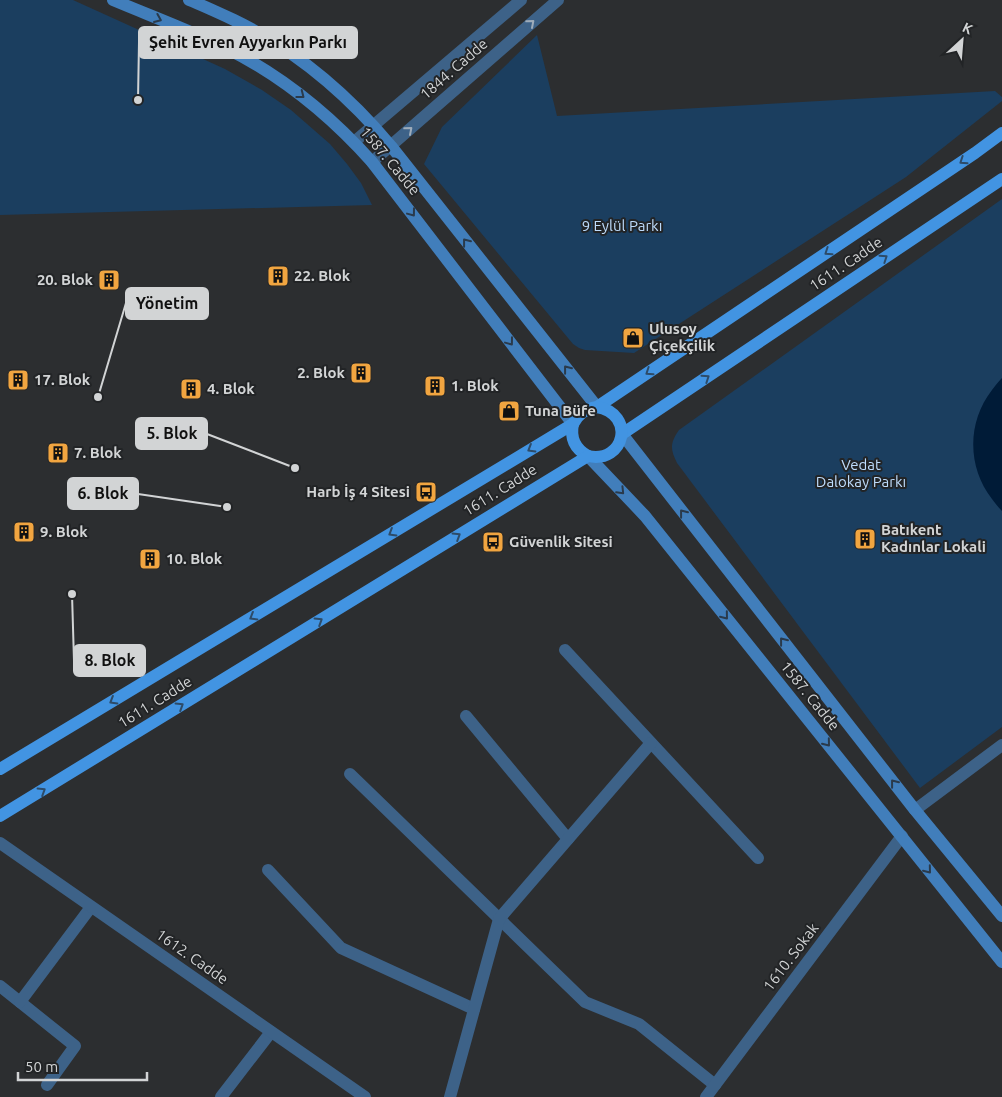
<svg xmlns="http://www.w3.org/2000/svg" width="1002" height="1097" font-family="Ubuntu,sans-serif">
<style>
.green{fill:#1b3e5f}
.water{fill:#001b37}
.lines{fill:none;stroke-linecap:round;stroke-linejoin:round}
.minor{stroke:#3d6288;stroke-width:12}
.tertiary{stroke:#3d6288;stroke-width:12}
.secondary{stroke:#417ebb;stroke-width:12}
.primary{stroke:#4294e2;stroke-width:12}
.oneway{stroke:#2a3a4b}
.oneway2{stroke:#9eacba}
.oneway3{stroke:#2d4b68}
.labels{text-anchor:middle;stroke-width:4;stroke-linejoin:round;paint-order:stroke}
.street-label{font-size:15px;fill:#d2d4d5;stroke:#222426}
.park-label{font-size:15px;fill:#bedcfc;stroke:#222426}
.poi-label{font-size:15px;font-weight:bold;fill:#d2d4d5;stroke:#222426;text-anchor:start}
.leader{fill:none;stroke:#d2d4d5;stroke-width:2}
.callout-dot{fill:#d2d4d5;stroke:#222426;stroke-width:2}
.callout{fill:#d2d4d5;stroke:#d2d4d5;stroke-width:2}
.callout-label{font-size:16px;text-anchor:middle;font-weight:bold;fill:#111}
</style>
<rect width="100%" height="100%" fill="#2c2e30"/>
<g class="green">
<path d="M0,0H73L225,69L262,90L291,110L330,144L347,164L361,183L372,205L0,215Z"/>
<path d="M537,35L557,116L995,91L1002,97V101L906,177L634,353L585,350L579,348L573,344L424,164L442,127Z"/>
<path d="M1002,199V727L920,788L677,463C670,449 670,443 679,430Z"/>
</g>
<path class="water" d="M1002,378V511C998,507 995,503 992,499C967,467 967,422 992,390C995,386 998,382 1002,378Z"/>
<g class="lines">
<g class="minor">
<path d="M565,650L758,858"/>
<path d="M466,716L568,839"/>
<path d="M350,774L585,1002L639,1024L715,1085"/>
<path d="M915,810L1002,745"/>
<path d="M268,870L341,948L474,1009"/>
<path d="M0,986L75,1046L47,1085"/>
<path d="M20,1002L91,907"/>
<path d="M221,1097L271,1032"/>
<path d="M450,1097L499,919L651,743"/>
<path d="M706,1097L902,836"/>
</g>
<g class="tertiary">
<path d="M354,142L521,0"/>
<path d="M372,162L558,0"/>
<path d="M0,843L365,1097"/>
</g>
<g class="secondary">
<path d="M113,0C151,16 189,30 226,48C282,76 330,115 372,162L573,424"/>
<path d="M189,0C204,6 219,13 234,20C294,49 348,95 391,146L597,407"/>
<path d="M622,434L915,810L1002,916"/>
<path d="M588,456L645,516L1002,962"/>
</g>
<g class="primary">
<path d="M573,424C570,438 575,449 588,456"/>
<path d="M622,434L1002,179"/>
<path d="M0,769L573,424C578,414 585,409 597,407L975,153L1002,133"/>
<path d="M0,816L588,456C625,464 636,414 597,407"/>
</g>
</g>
<defs><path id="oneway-chevron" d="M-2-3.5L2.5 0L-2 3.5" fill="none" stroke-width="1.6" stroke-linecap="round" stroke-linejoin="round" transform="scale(1.25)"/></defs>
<g class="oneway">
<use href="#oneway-chevron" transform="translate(158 19) rotate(23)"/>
<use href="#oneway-chevron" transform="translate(301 95) rotate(38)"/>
<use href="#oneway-chevron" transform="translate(412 213) rotate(53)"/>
<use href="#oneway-chevron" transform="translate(466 242) rotate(-128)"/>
<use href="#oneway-chevron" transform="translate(510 342) rotate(53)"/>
<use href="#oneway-chevron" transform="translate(567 369) rotate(-128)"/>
<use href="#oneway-chevron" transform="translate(621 491) rotate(46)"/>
<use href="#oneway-chevron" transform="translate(683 513) rotate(-128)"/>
<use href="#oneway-chevron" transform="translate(725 616) rotate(51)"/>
<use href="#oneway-chevron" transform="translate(783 641) rotate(-128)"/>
<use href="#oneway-chevron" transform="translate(827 743) rotate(51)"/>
<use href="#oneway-chevron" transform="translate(894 783) rotate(-128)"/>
<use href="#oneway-chevron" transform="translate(928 870) rotate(51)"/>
</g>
<g class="oneway2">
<use href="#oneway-chevron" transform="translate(531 23) rotate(-41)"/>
<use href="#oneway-chevron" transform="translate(409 130) rotate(-41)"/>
</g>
<g class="oneway3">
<use href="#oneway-chevron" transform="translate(963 161) rotate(146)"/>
<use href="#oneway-chevron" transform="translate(828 252) rotate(146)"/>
<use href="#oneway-chevron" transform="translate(884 258) rotate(-34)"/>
<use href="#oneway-chevron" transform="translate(649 372) rotate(146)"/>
<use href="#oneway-chevron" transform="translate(706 378) rotate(-34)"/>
<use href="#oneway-chevron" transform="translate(531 449) rotate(149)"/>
<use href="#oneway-chevron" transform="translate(392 533) rotate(149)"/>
<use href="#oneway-chevron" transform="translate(457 536) rotate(-32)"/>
<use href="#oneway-chevron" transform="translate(253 617) rotate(149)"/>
<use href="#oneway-chevron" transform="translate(319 621) rotate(-32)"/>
<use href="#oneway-chevron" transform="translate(113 701) rotate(149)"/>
<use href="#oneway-chevron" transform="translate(180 706) rotate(-32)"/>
<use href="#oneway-chevron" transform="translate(42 791) rotate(-32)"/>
</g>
<defs>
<g id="building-square" transform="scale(1.125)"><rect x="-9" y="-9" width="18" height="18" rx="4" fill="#f1a540" stroke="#222426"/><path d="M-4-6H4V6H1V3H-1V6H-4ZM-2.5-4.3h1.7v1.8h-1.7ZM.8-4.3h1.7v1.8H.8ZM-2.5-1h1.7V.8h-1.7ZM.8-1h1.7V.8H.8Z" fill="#111"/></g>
<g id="shop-square" transform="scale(1.125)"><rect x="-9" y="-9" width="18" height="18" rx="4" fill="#f1a540" stroke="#222426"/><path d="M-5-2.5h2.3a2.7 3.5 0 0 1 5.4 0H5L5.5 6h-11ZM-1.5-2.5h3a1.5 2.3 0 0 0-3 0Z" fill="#111"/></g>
<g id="bus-square" transform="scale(1.125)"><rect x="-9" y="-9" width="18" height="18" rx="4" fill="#f1a540" stroke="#222426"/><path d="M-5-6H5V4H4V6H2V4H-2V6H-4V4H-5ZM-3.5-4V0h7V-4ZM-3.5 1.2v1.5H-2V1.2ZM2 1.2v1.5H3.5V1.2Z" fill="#111"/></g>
</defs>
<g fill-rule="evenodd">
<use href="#building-square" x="278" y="276"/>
<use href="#building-square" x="109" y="280"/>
<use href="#shop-square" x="633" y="338"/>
<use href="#building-square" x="361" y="373"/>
<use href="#building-square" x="18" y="380"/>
<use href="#building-square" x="435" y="386"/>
<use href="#building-square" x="191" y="389"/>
<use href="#shop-square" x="509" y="411"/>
<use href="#building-square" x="58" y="453"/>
<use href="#bus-square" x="426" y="492"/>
<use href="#building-square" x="24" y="532"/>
<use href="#building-square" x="865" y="539"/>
<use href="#bus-square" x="493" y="542"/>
<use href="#building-square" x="150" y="559"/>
</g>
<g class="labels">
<g class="street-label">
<text transform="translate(454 69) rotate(-41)" y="5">1844. Cadde</text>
<text transform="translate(390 161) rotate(50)" y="5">1587. Cadde</text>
<text transform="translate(846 264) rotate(-34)" y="5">1611. Cadde</text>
<text transform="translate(500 490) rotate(-32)" y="5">1611. Cadde</text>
<text transform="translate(810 696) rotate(51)" y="5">1587. Cadde</text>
<text transform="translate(155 702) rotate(-32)" y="5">1611. Cadde</text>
<text transform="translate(192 957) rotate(35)" y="5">1612. Cadde</text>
<text transform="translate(791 957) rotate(-53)" y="5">1610. Sokak</text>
</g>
<g class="park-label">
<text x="622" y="231">9 Eylül Parkı</text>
<text x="861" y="470">Vedat<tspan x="861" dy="17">Dalokay Parkı</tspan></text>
</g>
<g class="poi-label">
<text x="294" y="281">22. Blok</text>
<text x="93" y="285" text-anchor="end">20. Blok</text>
<text x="649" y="334">Ulusoy<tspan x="649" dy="17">Çiçekçilik</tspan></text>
<text x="345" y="378" text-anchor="end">2. Blok</text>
<text x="34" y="385">17. Blok</text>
<text x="451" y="391">1. Blok</text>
<text x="207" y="394">4. Blok</text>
<text x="525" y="416">Tuna Büfe</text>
<text x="74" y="458">7. Blok</text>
<text x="410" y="497" text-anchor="end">Harb İş 4 Sitesi</text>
<text x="881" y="535">Batıkent<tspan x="881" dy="17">Kadınlar Lokali</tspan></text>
<text x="40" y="537">9. Blok</text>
<text x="509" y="547">Güvenlik Sitesi</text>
<text x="166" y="564">10. Blok</text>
</g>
</g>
<path class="leader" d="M138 100L139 42M98 397L126 303M295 468L207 434M227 507L138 494M72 594L74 661"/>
<g class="callout-dot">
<circle cx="138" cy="100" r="5"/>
<circle cx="98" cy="397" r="5"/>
<circle cx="295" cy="468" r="5"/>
<circle cx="227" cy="507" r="5"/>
<circle cx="72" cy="594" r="5"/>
</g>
<g class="callout">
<rect x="139" y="27" width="218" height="31" rx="5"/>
<rect x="126" y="288" width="82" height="31" rx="5"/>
<rect x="136" y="418" width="71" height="31" rx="5"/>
<rect x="68" y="478" width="70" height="31" rx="5"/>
<rect x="74" y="645" width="71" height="31" rx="5"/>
</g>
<g class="callout-label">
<text x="248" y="48">Şehit Evren Ayyarkın Parkı</text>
<text x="167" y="309">Yönetim</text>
<text x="172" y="439">5. Blok</text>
<text x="103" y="499">6. Blok</text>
<text x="110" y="666">8. Blok</text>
</g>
<g transform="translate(962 40) rotate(26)" stroke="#222426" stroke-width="4" paint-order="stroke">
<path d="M0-4L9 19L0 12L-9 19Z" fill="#d2d4d5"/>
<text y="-8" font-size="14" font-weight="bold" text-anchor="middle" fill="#d2d4d5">K</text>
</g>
<path d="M18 1072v8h129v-8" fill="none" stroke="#d2d4d5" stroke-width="2.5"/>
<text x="25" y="1072" font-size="15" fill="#d2d4d5" stroke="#222426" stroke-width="4" paint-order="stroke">50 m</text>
</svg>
